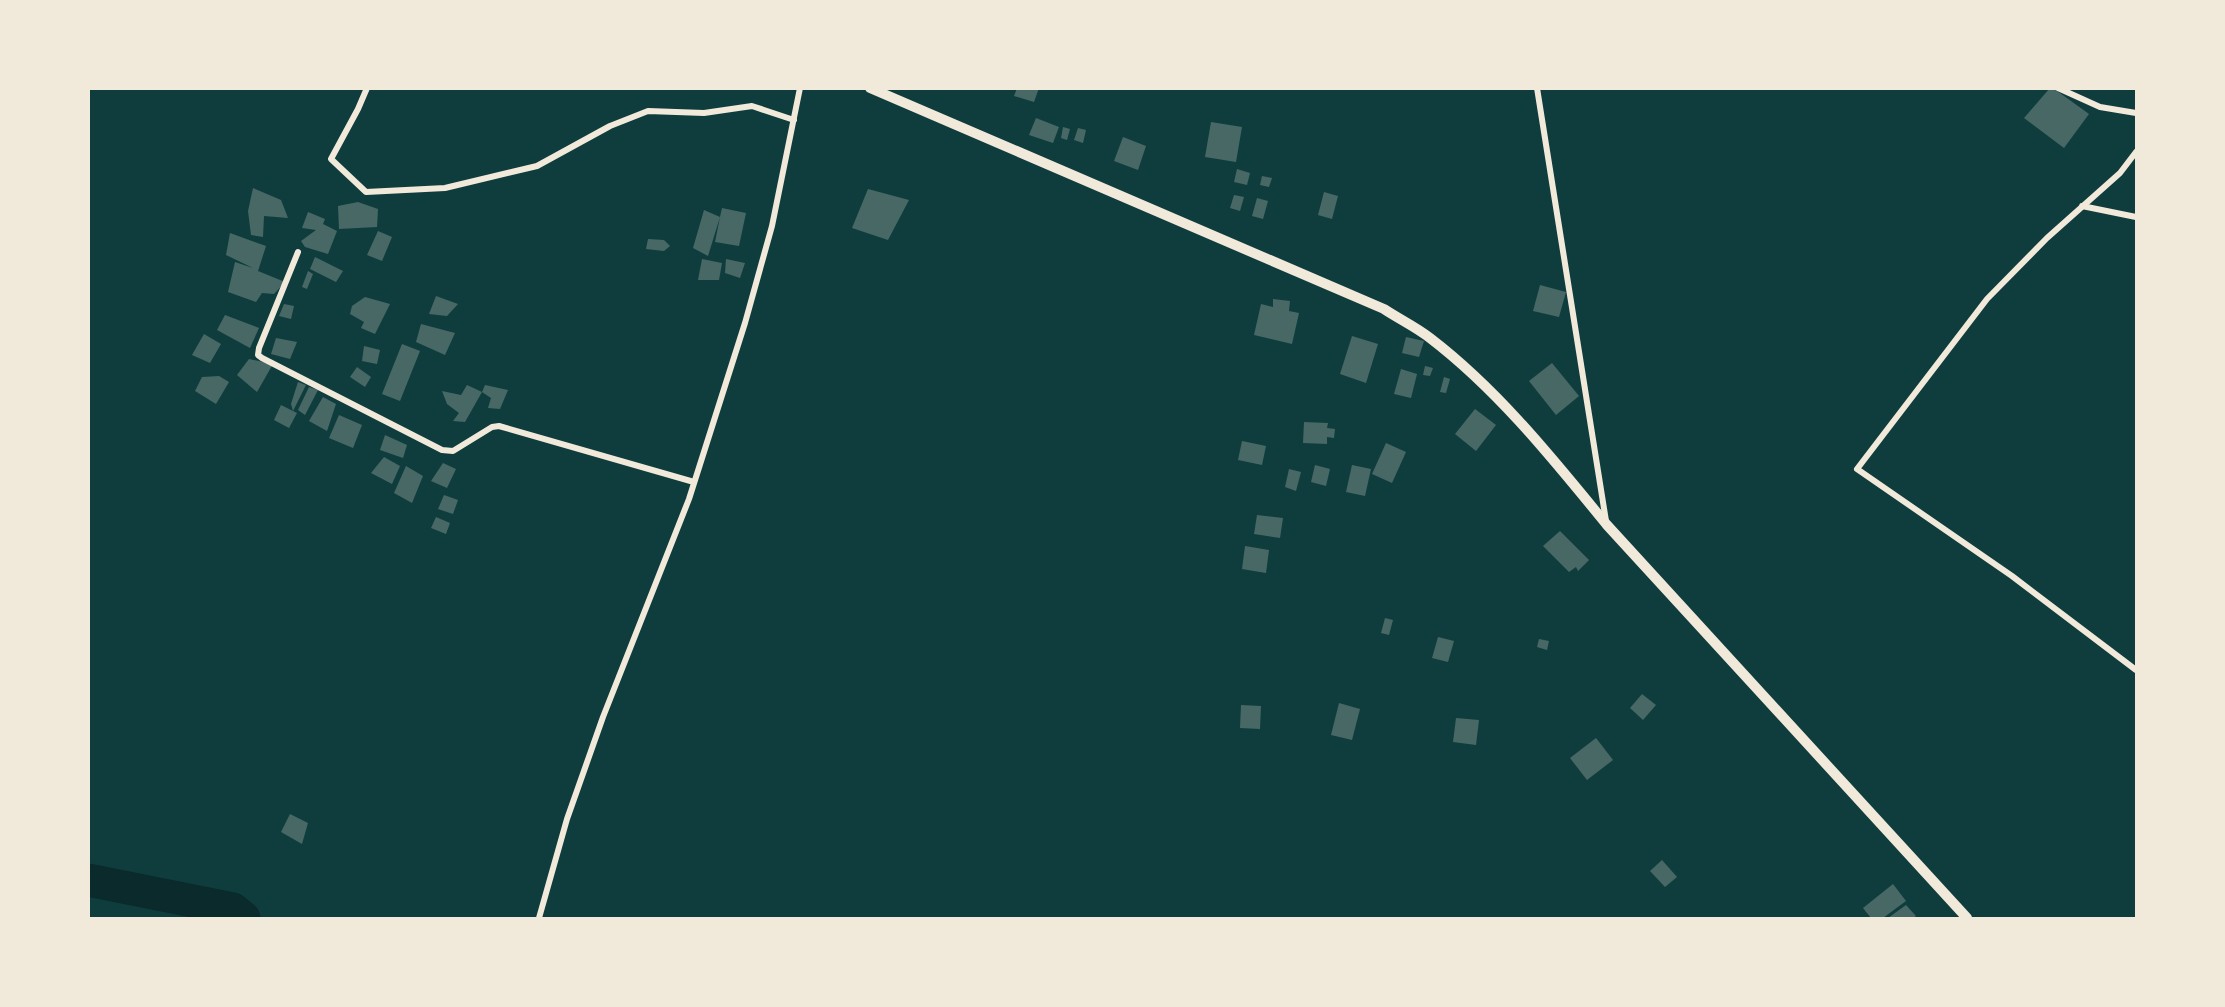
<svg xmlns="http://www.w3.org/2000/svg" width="2225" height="1007" font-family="Montserrat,sans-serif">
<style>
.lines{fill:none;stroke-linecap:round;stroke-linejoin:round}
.river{stroke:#0a2a2b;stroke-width:33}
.building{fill:#486865}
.minor{stroke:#f1e9da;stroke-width:6}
.tertiary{stroke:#f1e9da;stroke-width:10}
</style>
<rect width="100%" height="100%" fill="#0f3d3e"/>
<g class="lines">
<path class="river" d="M88,880L233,909L244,918"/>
</g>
<g class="building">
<path d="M1017,88H1039L1034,102L1014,96Z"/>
<path d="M2050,88H2053L2089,114L2064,148L2024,118Z"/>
<path d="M1036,118L1059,127L1053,143L1029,135Z"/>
<path d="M1211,122L1242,127L1236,162L1205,157Z"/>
<path d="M1063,127L1070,129L1067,140L1061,138Z"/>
<path d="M1078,128L1086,130L1083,143L1074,140Z"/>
<path d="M1123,137L1146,146L1138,170L1114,161Z"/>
<path d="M1237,169L1250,173L1247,185L1234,182Z"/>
<path d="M1262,176L1272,178L1269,187L1260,185Z"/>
<path d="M253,188L281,200L288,218L264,216L263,237L251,235L248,211Z"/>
<path d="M868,189L909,200L888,240L852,228Z"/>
<path d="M1324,192L1338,196L1332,219L1318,215Z"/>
<path d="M1234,195L1244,197L1240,211L1230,208Z"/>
<path d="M1257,198L1268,201L1263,219L1252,216Z"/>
<path d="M358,202L378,209L377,227L339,229L338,206Z"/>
<path d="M722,208L746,213L739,246L715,242L720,217L708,256L693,248L704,210L720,217Z"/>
<path d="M308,212L325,219L323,224L337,231L328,254L305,247L301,241L316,230L302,228Z"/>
<path d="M378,231L392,237L382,261L367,255Z"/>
<path d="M230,233L266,246L258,271L285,282L274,294L262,293L256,302L228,292L235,262L253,268L226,255Z"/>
<path d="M648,239L664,240L670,246L664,251L646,249Z"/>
<path d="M315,257L343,271L336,282L310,269Z"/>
<path d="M702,259L722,263L719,280H698Z"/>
<path d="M726,259L745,263L740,278L725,273Z"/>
<path d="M308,271L313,274L307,289L302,287Z"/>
<path d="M1540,285L1566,292L1559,317L1533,311Z"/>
<path d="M436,296L458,304L447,316L429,314Z"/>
<path d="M365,297L390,304L375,334L361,328L364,322L350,314L352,306Z"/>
<path d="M1273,299L1290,301L1289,311L1299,313L1292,344L1254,335L1261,304L1273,307Z"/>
<path d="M284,304L294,306L291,319L279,316Z"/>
<path d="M225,315L259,328L250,348L217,330Z"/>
<path d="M421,324L455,333L445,355L416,342Z"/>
<path d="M204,334L221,344L210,363L192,355Z"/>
<path d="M1352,336L1378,344L1366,383L1340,374Z"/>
<path d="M1406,337L1424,341L1419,357L1402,353Z"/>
<path d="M276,338L297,342L290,359L271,354Z"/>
<path d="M402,344L420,351L400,401L382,394Z"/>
<path d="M364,346L380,350L377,364L362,361Z"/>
<path d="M249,359L273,364L257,392L237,375Z"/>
<path d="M1552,363L1579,396L1556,415L1529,381Z"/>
<path d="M1425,366L1433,368L1430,376L1423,375Z"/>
<path d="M357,367L371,377L365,387L350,377Z"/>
<path d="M1401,369L1417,374L1411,398L1394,394Z"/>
<path d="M219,376L229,382L216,404L195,391L202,377Z"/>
<path d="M1444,377L1450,379L1446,393L1440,392Z"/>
<path d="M298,382L306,385L293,411L291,404Z"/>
<path d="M467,385L482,392L485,385L508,390L500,409L488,408L491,398L482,392L465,422L453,421L459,413L447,404L442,391L461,395Z"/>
<path d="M309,387L318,390L305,415L298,410Z"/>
<path d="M323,397L336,404L327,431L309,421Z"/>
<path d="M281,405L297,413L289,428L274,420Z"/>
<path d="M1475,409L1496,425L1476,451L1455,434Z"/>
<path d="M339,415L362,425L353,448L329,438Z"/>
<path d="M1304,422L1328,423L1327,428L1335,429L1334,438L1327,437V444L1303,443Z"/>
<path d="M385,435L407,445L403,458L380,450Z"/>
<path d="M1242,441L1266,446L1262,465L1238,460Z"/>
<path d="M1386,443L1406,452L1392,483L1372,474Z"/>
<path d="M384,457L400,466L392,484L371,473Z"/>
<path d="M443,463L456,469L447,488L431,481Z"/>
<path d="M1315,465L1330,469L1326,486L1311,482Z"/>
<path d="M1352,465L1371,469L1365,496L1346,492Z"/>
<path d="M406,466L423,476L412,503L394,493Z"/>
<path d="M1289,469L1301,472L1296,491L1285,487Z"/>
<path d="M444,495L458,500L453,514L438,509Z"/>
<path d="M1257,515L1283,518L1280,538L1254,534Z"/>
<path d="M436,517L450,523L446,534L431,528Z"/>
<path d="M1560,531L1589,560L1578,571L1576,567L1569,572L1543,546Z"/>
<path d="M1245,546L1269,550L1266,573L1242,569Z"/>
<path d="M1385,618L1393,620L1389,635L1381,633Z"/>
<path d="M1438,637L1454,641L1448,662L1432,658Z"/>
<path d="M1539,639L1549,641L1547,650L1537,647Z"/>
<path d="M1642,694L1656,705L1643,720L1630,708Z"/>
<path d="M1339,703L1360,709L1352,740L1331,735Z"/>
<path d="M1241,705L1261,706L1260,729L1240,728Z"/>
<path d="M1456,718L1479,720L1476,745L1453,742Z"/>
<path d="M1596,738L1613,760L1587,780L1570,758Z"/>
<path d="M290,814L308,823L302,844L281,832Z"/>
<path d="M1662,860L1677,877L1665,887L1650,871Z"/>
<path d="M1893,884L1906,901L1883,918H1871L1863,908Z"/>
<path d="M1906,905L1916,916L1913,918H1888Z"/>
</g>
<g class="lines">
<g class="minor">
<path d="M367,88L358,109L331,159L366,192L445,188L537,166L610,126L648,111L704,113L752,106L794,120"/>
<path d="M1537,88L1606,521"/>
<path d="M2058,88L2100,107L2136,113"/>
<path d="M2136,152L2120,173L2047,238L1987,299L1857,469L2012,576L2136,670"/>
<path d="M2082,206L2136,217"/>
<path d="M298,252L259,348L258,355L262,358L442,450L453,451L492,427L499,426L694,482"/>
<path d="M539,918L567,819L603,717L689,499L745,323L772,226L800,88"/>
</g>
<path class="tertiary" d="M870,88L1384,309C1399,319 1416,327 1430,338C1498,390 1553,459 1607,525L1967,918"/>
</g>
<rect width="2225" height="1007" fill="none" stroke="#f1e9da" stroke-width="180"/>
</svg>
